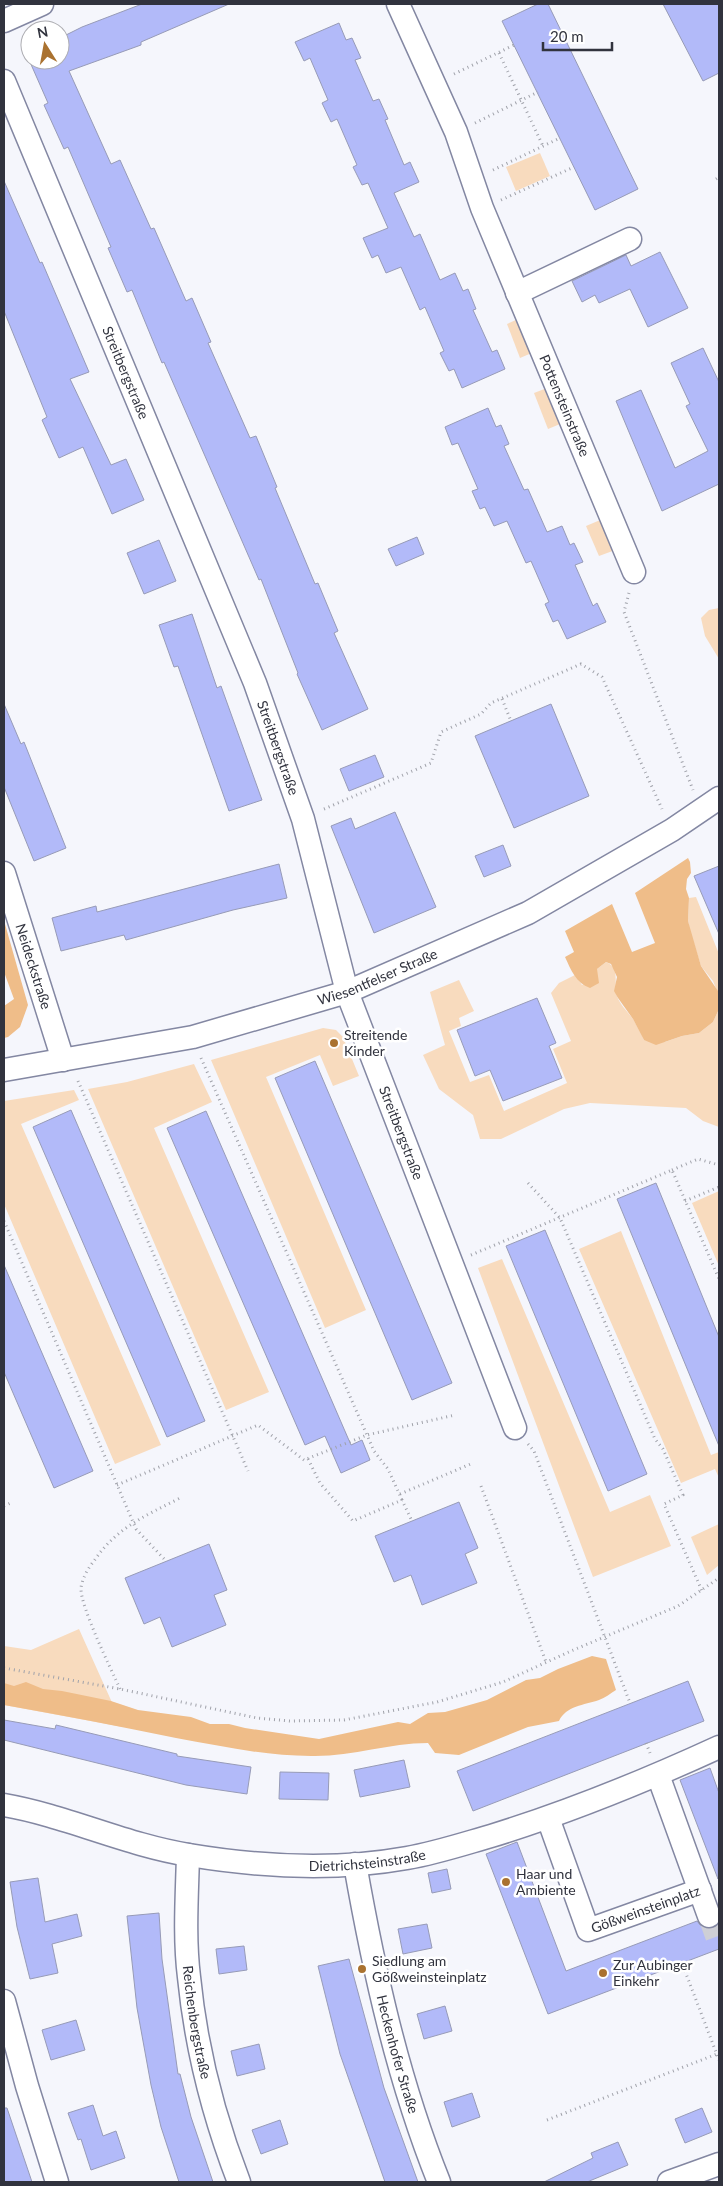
<svg xmlns="http://www.w3.org/2000/svg" width="723" height="2186" font-family="Lato,sans-serif">
<style>
.green{fill:#f8dbbe}
.forest{fill:#efbd89}
.building{fill:#b2baf9;stroke:#979bb7}
.lines{fill:none;stroke-linecap:round;stroke-linejoin:round}
.minor-tunnel{stroke:#cecfd6;stroke-width:22;stroke-dasharray:22 11;stroke-linecap:butt}
.minor-casing{stroke:#8387a2;stroke-width:25}
.path{stroke:#a0a2aa;stroke-width:3;stroke-dasharray:1 4;stroke-linecap:butt}
.minor{stroke:#fff;stroke-width:22}
.poi-dot{fill:#aa7230;stroke:#fff;stroke-width:2}
.labels{text-anchor:middle;stroke-width:5;stroke-linejoin:round;paint-order:stroke}
.street-label{font-size:14px;fill:#31333e;stroke:#fff}
.poi-label{font-size:14px;fill:#31333e;stroke:#fff;text-anchor:start}
</style>
<rect width="100%" height="100%" fill="#f5f6fc"/>
<g class="green">
<path d="M540,153L550,176L516,191L506,167Z"/>
<path d="M527,315L541,349L520,358L507,324Z"/>
<path d="M547,388L565,422L548,429L534,393Z"/>
<path d="M605,518L618,549L599,556L586,526Z"/>
<path d="M719,608V659L705,636L701,618L709,610Z"/>
<path d="M696,897L719,954V996L713,981L701,966L690,931L688,921L689,898Z"/>
<path d="M606,962C621,968 613,984 617,996C620,1005 628,1012 633,1019C637,1026 641,1033 644,1040L665,1042L682,1036L699,1033L713,1022L719,1009V1127L703,1121L686,1108L590,1103L564,1109L501,1139H480L473,1115L439,1089L423,1055L445,1045L430,992L459,980L474,1011L459,1018L461,1026L449,1031L470,1082L489,1075L504,1111L567,1083L553,1049L571,1041L551,993L559,983L575,975L582,985L597,975V969Z"/>
<path d="M323,1028L336,1030L343,1037L359,1076L333,1086L320,1055L266,1077L366,1310L325,1328L211,1060Z"/>
<path d="M194,1064L212,1102L154,1128L269,1392L226,1410L88,1089L127,1082Z"/>
<path d="M74,1090L79,1100L21,1124L161,1445L115,1464L4,1204V1101Z"/>
<path d="M719,1191V1266L692,1203Z"/>
<path d="M621,1231L711,1455L719,1452V1478L715,1469L681,1483L579,1249Z"/>
<path d="M502,1259L610,1512L650,1495L671,1546L593,1577L478,1268Z"/>
<path d="M719,1524V1565L707,1575L691,1537Z"/>
<path d="M79,1629L123,1727L4,1705V1646L31,1650Z"/>
</g>
<g class="forest">
<path d="M688,858L690,862L691,873L687,879L686,889L689,898L688,921L701,966L718,991L719,1009L713,1022L699,1033L682,1036L656,1045L644,1040L633,1019L618,998L614,991L617,977L611,964L606,962L597,969L599,983L590,988C576,983 571,970 565,957L574,952L565,931L612,904L632,952L655,943L635,893Z"/>
<path d="M5,924L28,1005L20,1027L8,1037L4,1038V1006L14,999L4,972Z"/>
<path d="M592,1656L606,1659L616,1690C611,1693 605,1698 599,1700C584,1705 566,1706 559,1721L528,1727L459,1755L435,1753L428,1743C388,1743 351,1757 311,1756C265,1756 221,1746 176,1738C118,1726 61,1715 4,1705V1683L14,1686L26,1682L43,1689L62,1691L111,1701L138,1710L191,1717L210,1724H229L245,1728L319,1739L398,1722L410,1724L428,1713L445,1712L487,1700L526,1680L540,1678L558,1669Z"/>
</g>
<g class="building">
<path d="M142,4H229L141,42V45L69,71L111,164L120,160L151,229L154,228L186,301L192,298L211,342L208,343L250,438L256,436L277,487L275,488L315,584L318,583L338,631L334,633L368,709L322,730L297,674L298,673L261,579L259,580L164,362L162,363L132,290L127,292L108,248L111,247L68,147L64,149L44,105L48,103L26,53L30,51V60H60V38L82,27Z"/>
<path d="M538,4H548L638,189L595,210L502,21Z"/>
<path d="M663,4H719V73L703,81Z"/>
<path d="M339,23L346,40L352,38L361,58L355,60L373,101L379,99L388,119L385,120L404,165L410,162L419,182L394,193L414,237L420,234L440,280L455,273L463,291L468,289L476,309L473,310L492,352L497,350L505,369L462,388L454,369L449,371L440,353L444,351L425,307L420,310L401,267L386,273L378,255L372,258L363,238L388,228L368,183L362,185L353,167L357,165L337,119L331,122L322,103L328,100L310,58L304,61L295,42Z"/>
<path d="M4,181L40,263L42,262L89,372L70,379L111,465L126,459L144,500L112,514L83,447L59,458L42,420L47,417L4,311Z"/>
<path d="M660,252L688,308L648,327L630,289L599,303L595,295L582,302L572,281L626,255L631,266Z"/>
<path d="M703,348L719,382V484L662,511L616,401L641,390L675,468L708,451L686,406L690,404L671,363Z"/>
<path d="M488,408L496,427L501,425L509,444L504,446L524,490L528,489L547,532L562,526L570,545L574,543L583,562L575,565L593,606L597,603L606,622L567,639L558,620L553,622L545,604L549,602L531,561L526,563L507,521L494,526L485,507L480,509L472,491L478,489L458,443L452,445L445,427Z"/>
<path d="M417,537L424,554L396,566L388,549Z"/>
<path d="M159,540L176,581L144,594L127,553Z"/>
<path d="M192,614L217,688L221,686L262,800L229,811L178,666L174,667L159,625Z"/>
<path d="M4,704L21,744L24,742L66,848L34,861L4,787Z"/>
<path d="M551,704L589,796L514,828L475,736Z"/>
<path d="M375,755L384,777L349,791L340,769Z"/>
<path d="M395,812L436,907L374,933L331,826L351,818L355,829Z"/>
<path d="M503,845L511,866L484,877L475,856Z"/>
<path d="M279,864L287,898L233,910L126,940L124,935L61,951L52,918L96,906L97,912Z"/>
<path d="M719,866V934L694,876Z"/>
<path d="M537,998L556,1043L549,1046L562,1078L503,1101L490,1070L475,1076L457,1030Z"/>
<path d="M315,1061L452,1383L412,1400L275,1078Z"/>
<path d="M71,1110L205,1421L167,1437L33,1127Z"/>
<path d="M206,1111L351,1445L362,1440L370,1460L341,1473L325,1436L305,1445L167,1128Z"/>
<path d="M656,1183L719,1337V1446L617,1199Z"/>
<path d="M545,1230L647,1474L608,1491L506,1246Z"/>
<path d="M4,1265L93,1471L54,1488L4,1372Z"/>
<path d="M459,1502L478,1548L465,1554L477,1583L422,1605L411,1575L394,1582L375,1536Z"/>
<path d="M209,1544L227,1590L214,1595L226,1625L172,1647L160,1617L144,1624L125,1578Z"/>
<path d="M688,1681L704,1721L473,1811L457,1771Z"/>
<path d="M4,1720L55,1729L56,1725L177,1754V1756L251,1767L247,1794L186,1785L4,1740Z"/>
<path d="M404,1760L410,1787L360,1797L354,1770Z"/>
<path d="M710,1768L719,1793L718,1879L680,1780Z"/>
<path d="M280,1772L329,1773L328,1800L279,1799Z"/>
<path d="M517,1842L566,1971L697,1921L701,1926L707,1929L714,1928L719,1924V1949L548,2014L486,1854Z"/>
<path d="M447,1869L451,1889L432,1893L428,1873Z"/>
<path d="M38,1878L45,1922L77,1914L82,1936L52,1944L58,1973L30,1979L17,1927L10,1882Z"/>
<path d="M159,1913L162,1959L178,2074H180L191,2117L213,2182H179L161,2127L151,2085L137,2008L127,1916Z"/>
<path d="M427,1924L432,1948L403,1954L398,1929Z"/>
<path d="M244,1946L247,1970L219,1974L216,1949Z"/>
<path d="M349,1959L384,2088L418,2182H385L340,2054L318,1966Z"/>
<path d="M445,2006L452,2031L424,2039L417,2014Z"/>
<path d="M76,2020L85,2050L51,2060L42,2030Z"/>
<path d="M259,2044L265,2069L237,2076L231,2051Z"/>
<path d="M472,2093L480,2117L452,2127L444,2102Z"/>
<path d="M93,2105L103,2136L116,2131L125,2158L91,2170L81,2139L78,2140L68,2113Z"/>
<path d="M4,2108H7L32,2182H4Z"/>
<path d="M702,2108L712,2132L685,2143L675,2119Z"/>
<path d="M280,2120L288,2144L261,2154L252,2130Z"/>
<path d="M618,2142L628,2165L587,2182H544L593,2158L591,2153Z"/>
</g>
<g class="lines">
<path class="minor-tunnel" d="M709,1916L719,1944"/>
<g class="minor-casing">
<g id="minor">
<path id="s1" d="M398,4L456,132L482,208L634,572"/>
<path d="M4,21L42,4"/>
<path id="s2" d="M4,81L255,683L303,819L347,992L515,1428"/>
<path d="M517,293L630,239"/>
<path id="s3" d="M4,873L63,1060"/>
<path id="s4" d="M4,1070L193,1037L347,992L528,913L672,830L719,798"/>
<path d="M658,1775L709,1916"/>
<path id="s5" d="M4,1805C67,1816 126,1845 189,1855C261,1867 335,1871 407,1858C436,1853 463,1844 491,1836C569,1812 645,1781 719,1747"/>
<path id="s6" d="M548,1818L588,1930L700,1890"/>
<path id="s7" d="M188,1855C187,1895 184,1937 189,1977C196,2048 213,2115 239,2182"/>
<path id="s8" d="M355,1864C374,1972 398,2080 439,2182"/>
<path d="M4,2001L27,2086L57,2182"/>
<path d="M669,2182L719,2164"/>
</g>
</g>
<g class="path">
<path d="M499,53L543,146"/>
<path d="M454,74L514,45"/>
<path d="M475,123L538,92"/>
<path d="M493,170L560,138"/>
<path d="M716,179L719,177"/>
<path d="M501,200L574,167"/>
<path d="M629,593L624,612L693,790"/>
<path d="M502,699L511,721"/>
<path d="M324,809L431,763L441,732L481,714L491,703L581,664L602,677L662,809"/>
<path d="M201,1058L374,1451L388,1469L402,1500"/>
<path d="M78,1081L248,1471"/>
<path d="M672,1170L698,1159L719,1165"/>
<path d="M528,1183L560,1218L655,1439L663,1449L683,1495L664,1504L702,1591"/>
<path d="M685,1201L719,1187"/>
<path d="M4,1221L136,1529L166,1561"/>
<path d="M471,1255L672,1170L719,1279"/>
<path d="M528,1444L534,1451L630,1703"/>
<path d="M308,1459L320,1483L353,1521L402,1500L412,1521"/>
<path d="M117,1485L258,1425L304,1460L367,1435L455,1415"/>
<path d="M481,1486L546,1662"/>
<path d="M400,1494L473,1463"/>
<path d="M4,1506L13,1502"/>
<path d="M4,1668L120,1689L257,1718L290,1721L344,1720L437,1702L503,1682L571,1651L678,1606L719,1578"/>
<path d="M120,1689C111,1669 80,1606 81,1588C82,1579 88,1568 94,1561C116,1528 145,1516 180,1498"/>
<path d="M646,1743L650,1753"/>
<path d="M685,1971L719,2060"/>
<path d="M547,2120L717,2054"/>
</g>
<use href="#minor" class="minor"/>
</g>
<g class="poi-dot">
<circle cx="334" cy="1043" r="5"/>
<circle cx="506" cy="1882" r="5"/>
<circle cx="362" cy="1969" r="5"/>
<circle cx="603" cy="1973" r="5"/>
</g>
<g class="labels">
<g class="street-label">
<text dy="5" stroke="none"><textPath href="#s2" startOffset="316">Streitbergstraße</textPath></text>
<text dy="5" stroke="none"><textPath href="#s1" startOffset="435">Pottensteinstraße</textPath></text>
<text dy="5" stroke="none"><textPath href="#s2" startOffset="721">Streitbergstraße</textPath></text>
<text dy="5" stroke="none"><textPath href="#s3" startOffset="98">Neideckstraße</textPath></text>
<text dy="5" stroke="none"><textPath href="#s4" startOffset="386">Wiesentfelser Straße</textPath></text>
<text dy="5" stroke="none"><textPath href="#s2" startOffset="1126">Streitbergstraße</textPath></text>
<text dy="5" stroke="none"><textPath href="#s5" startOffset="371">Dietrichsteinstraße</textPath></text>
<text dy="5" stroke="none"><textPath href="#s6" startOffset="180">Gößweinsteinplatz</textPath></text>
<text dy="5" stroke="none"><textPath href="#s7" startOffset="168">Reichenbergstraße</textPath></text>
<text dy="5" stroke="none"><textPath href="#s8" startOffset="195">Heckenhofer Straße</textPath></text>
</g>
<g class="poi-label">
<text x="344" y="1040">Streitende<tspan x="344" dy="16">Kinder</tspan></text>
<text x="516" y="1879">Haar und<tspan x="516" dy="16">Ambiente</tspan></text>
<text x="372" y="1966">Siedlung am<tspan x="372" dy="16">Gößweinsteinplatz</tspan></text>
<text x="613" y="1970">Zur Aubinger<tspan x="613" dy="16">Einkehr</tspan></text>
</g>
</g>
<rect width="723" height="2186" fill="none" stroke="#31333e" stroke-width="10"/>
<g transform="translate(45 45) rotate(349)"><circle r="24" fill="#ffffff" stroke="#adadb2"/>
<path d="M0-4L9 19L0 12L-9 19Z" fill="#aa7230"/>
<text y="-8" font-size="14" font-weight="bold" text-anchor="middle" fill="#31333e">N</text>
</g>
<path d="M543 42v8h69v-8" fill="none" stroke="#31333e" stroke-width="2.5"/>
<text x="550" y="42" font-size="15" fill="#31333e" stroke="#ffffff" stroke-width="4" paint-order="stroke">20 m</text>
</svg>
